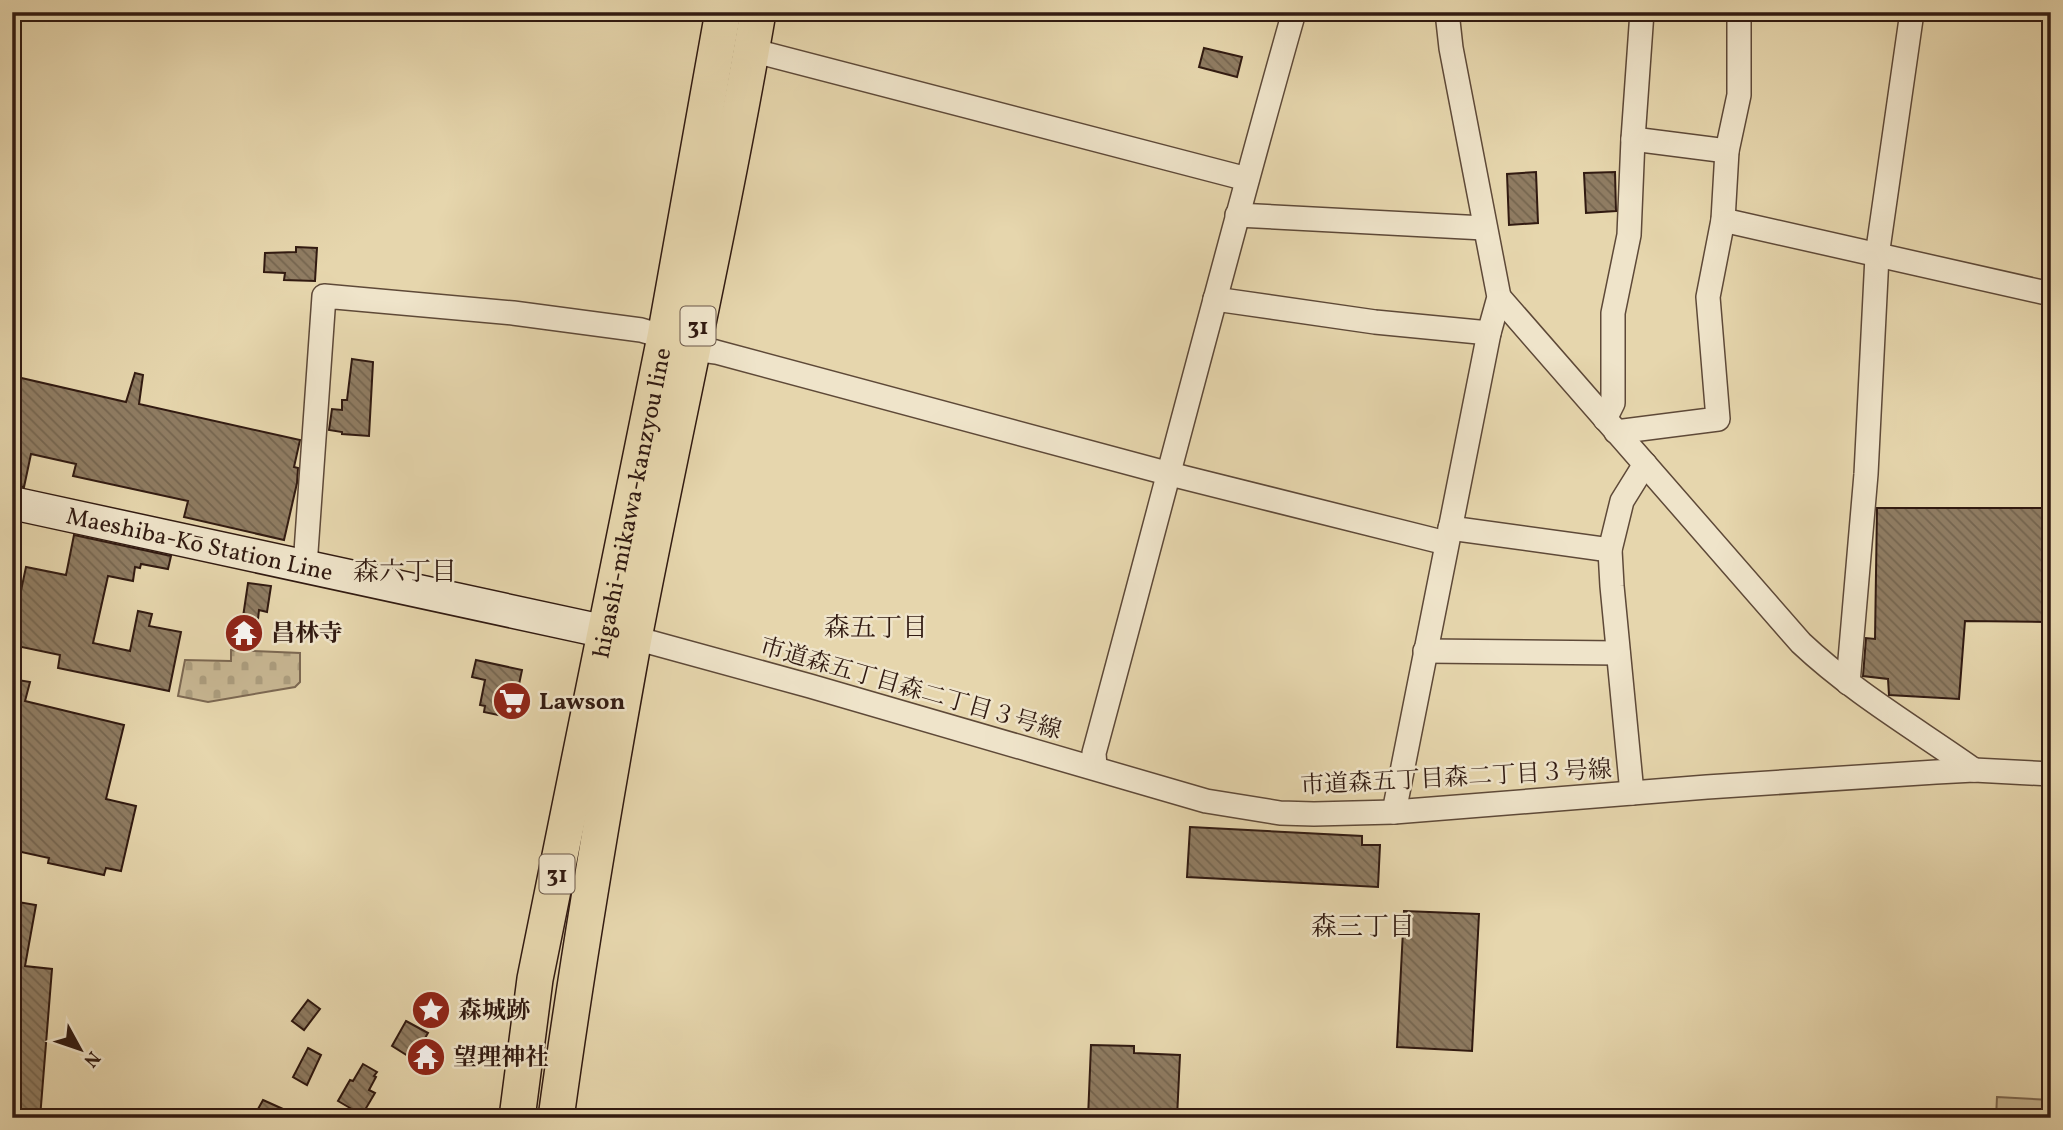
<svg xmlns="http://www.w3.org/2000/svg" width="2063" height="1130" font-family="Vollkorn,'Noto Serif JP',serif">
<style>
.grass{fill:#c7b692;stroke:#7c6852;stroke-width:2}
.cemetery{fill:url(#cemetery-stones);stroke:#7c6852;stroke-width:2}
.building{fill:url(#building-back-hatch);stroke:#311a11;stroke-width:2}
.lines{fill:none;stroke-linecap:round;stroke-linejoin:round}
.street-casing{stroke:#5e4938;stroke-width:26}
.secondary-casing{stroke:#311a11;stroke-width:35}
.primary-casing{stroke:#311a11;stroke-width:38}
.street{stroke:#efe4ca;stroke-width:23}
.secondary{stroke:#efe4ca;stroke-width:32}
.primary{stroke:#e6d6ad;stroke-width:35}
.labels{text-anchor:middle;stroke-width:5;stroke-linejoin:round;paint-order:stroke}
.shield{fill:#efe4ca;stroke:#6a5748;stroke-width:2}
.shield-label{font-size:23px;font-weight:bold;fill:#311a11}
.street-label{font-size:24px;fill:#311a11;stroke:#efe4ca}
.poi-label{font-size:24px;font-weight:bold;fill:#311a11;stroke:#efe4ca;text-anchor:start}
.neighbourhood-label{font-size:26px;fill:#311a11;stroke:#efe4ca}
</style>
<defs>
<pattern id="cemetery-stones" width="16" height="16" patternUnits="userSpaceOnUse" patternTransform="scale(1.75)"><rect width="16" height="16" fill="#c7b692"/><path d="M2 7V4a2 2 0 0 1 4 0v3zM10 15v-3a2 2 0 0 1 4 0v3z" fill="#ab9c7d"/></pattern>
<pattern id="building-back-hatch" width="6" height="6" patternUnits="userSpaceOnUse" patternTransform="scale(1.75)"><rect width="6" height="6" fill="#8f7c62"/><path d="M-1 5l2 2M0 0l6 6M5-1l2 2" fill="none" stroke="#75654f"/></pattern>
</defs>
<rect width="100%" height="100%" fill="#e6d6ad"/>
<filter id="stains"><feTurbulence type="fractalNoise" baseFrequency=".00286" numOctaves="4"/><feColorMatrix values="0 0 0 0 .2 0 0 0 0 .09 0 0 0 0 .02 0 0 0 .5 -.17"/></filter>
<radialGradient id="worn" r=".72"><stop offset=".6" stop-color="#630" stop-opacity="0"/><stop offset="1" stop-color="#630" stop-opacity=".3"/></radialGradient>
<path class="grass" d="M1997,1097L2051,1100V1118H1996Z"/>
<path class="cemetery" d="M231,650L300,653V682L295,687L208,702L178,696L185,660L231,661Z"/>
<g class="building">
<path d="M1204,48L1242,57L1237,77L1199,67Z"/>
<path d="M1536,172L1538,223L1509,225L1507,174Z"/>
<path d="M1615,172L1616,211L1586,213L1584,173Z"/>
<path d="M296,247L317,248L315,281L284,280L285,273L264,272L265,253L296,252Z"/>
<path d="M352,359L373,362L369,436L342,434V432L329,430L332,409L342,410V400H347Z"/>
<path d="M135,373L143,375L139,404L300,440L294,467L298,468L297,483L284,540L184,517L188,501L73,476L76,464L31,454L24,487L12,485V398L17,377L126,402Z"/>
<path d="M1877,508H2048L2046,622L1965,621L1959,699L1889,695L1888,679L1863,676L1866,638L1875,639Z"/>
<path d="M74,535L171,556L168,569L141,564L140,568L135,567L133,581L108,576L93,643L130,651L138,611L152,614L149,626L181,632L169,691L58,668L60,655L12,645V633L26,567L66,575Z"/>
<path d="M248,583L271,586L267,612L259,610L256,638L236,637L238,616L243,617Z"/>
<path d="M476,660L522,670L512,718L484,712L485,706L480,705L485,680L472,677Z"/>
<path d="M12,679L30,682L25,701L124,725L106,799L136,806L121,871L106,868L104,875L48,863L49,858L12,850Z"/>
<path d="M1190,827L1362,836V845H1380L1378,887L1187,877Z"/>
<path d="M18,902L36,905L25,966L52,969L40,1118H12V953Z"/>
<path d="M1404,911L1479,914L1472,1051L1397,1047Z"/>
<path d="M308,1000L320,1009L304,1030L292,1021Z"/>
<path d="M406,1021L428,1033L413,1059L392,1046Z"/>
<path d="M1091,1045L1134,1046V1053L1180,1055L1177,1118H1088Z"/>
<path d="M308,1048L321,1055L307,1085L293,1077Z"/>
<path d="M363,1064L377,1072L374,1076L376,1077L369,1090L375,1093L362,1115L338,1101L350,1080L353,1081Z"/>
<path d="M263,1100L303,1118H253Z"/>
</g>
<g class="lines">
<g class="street-casing">
<g id="street">
<path d="M751,50L1247,179"/>
<path d="M1633,139L1727,151"/>
<path d="M1237,215L1484,228"/>
<path d="M1723,220L2051,294"/>
<path d="M1499,297L1801,643C1853,692 1916,729 1974,770"/>
<path d="M1215,299L1375,322L1489,333"/>
<path d="M694,349L716,352L1170,474L1446,543"/>
<path d="M1605,419L1613,403V313L1629,235L1633,139L1642,12"/>
<path d="M1616,432L1718,419L1708,297L1723,220L1727,151L1739,95V12"/>
<path d="M1450,528L1610,550"/>
<path d="M305,566L324,296L513,313L641,330L665,337"/>
<path d="M635,638L810,686L1206,801L1280,813L1314,814L1394,812L1707,787L1936,772L1974,770L2051,774"/>
<path d="M1425,651L1618,653"/>
<path d="M1848,683L1866,474L1877,256L1912,12"/>
<path d="M1095,767L1094,753C1161,506 1224,258 1294,12"/>
<path d="M1632,793L1612,586L1610,550L1622,501L1645,464"/>
<path d="M1394,812L1489,333L1499,297L1451,48L1447,12"/>
</g>
</g>
<g class="secondary-casing">
<g id="secondary">
<path id="s1" d="M12,503L630,637"/>
</g>
</g>
<g class="primary-casing">
<g id="primary">
<path id="s2" d="M517,1118L535,979L665,337L723,12"/>
<path d="M556,1118C578,957 605,798 634,638C674,429 722,222 758,12"/>
</g>
</g>
<use href="#street" class="street"/>
<use href="#secondary" class="secondary"/>
<use href="#primary" class="primary"/>
</g>
<defs>
<g id="temple-disc" transform="scale(2.0125)"><circle r="9.5" fill="#8f2418" stroke="#efe4ca"/><path d="M0-6L5-2H3V0L6.5 2.5H4V6H1.5V3h-3V6H-4V2.5H-6.5L-3 0V-2H-5Z" fill="#fff"/></g>
<g id="supermarket-disc" transform="scale(2.0125)"><circle r="9.5" fill="#8f2418" stroke="#efe4ca"/><path d="M-6-5.5h2.5l.6 2H6L4.5 2H-2.5L-4.4-4H-6ZM-1.5 3.2a1.3 1.3 0 1 0 .1 0ZM3 3.2a1.3 1.3 0 1 0 .1 0Z" fill="#fff"/></g>
<g id="sight-disc" transform="scale(2.0125)"><circle r="9.5" fill="#8f2418" stroke="#efe4ca"/><path d="M0-6L1.8-2.2L6-1.7L2.9 1.2L3.7 5.4L0 3.3L-3.7 5.4L-2.9 1.2L-6-1.7L-1.8-2.2Z" fill="#fff"/></g>
</defs>
<g fill-rule="evenodd">
<use href="#temple-disc" x="244" y="633"/>
<use href="#supermarket-disc" x="512" y="701"/>
<use href="#sight-disc" x="431" y="1010"/>
<use href="#temple-disc" x="426" y="1057"/>
</g>
<g class="labels">
<g class="shield">
<rect x="680.5" y="306.5" width="35" height="39" rx="5"/>
<rect x="539.5" y="854.5" width="35" height="39" rx="5"/>
</g>
<g class="shield-label">
<text x="698" y="334">31</text>
<text x="557" y="882">31</text>
</g>
<g class="street-label">
<text dy="8" stroke="none"><textPath href="#s2" startOffset="626">higashi-mikawa-kanzyou line</textPath></text>
<text dy="8" stroke="none"><textPath href="#s1" startOffset="192">Maeshiba-Kō Station Line</textPath></text>
<text transform="translate(911 688) rotate(16)" y="8">市道森五丁目森二丁目３号線</text>
<text transform="translate(1456 777) rotate(-3)" y="8">市道森五丁目森二丁目３号線</text>
</g>
<g class="poi-label">
<text x="271" y="641">昌林寺</text>
<text x="539" y="709">Lawson</text>
<text x="458" y="1018">森城跡</text>
<text x="453" y="1065">望理神社</text>
</g>
<g class="neighbourhood-label">
<text x="405" y="580">森六丁目</text>
<text x="876" y="636">森五丁目</text>
<text x="1363" y="935">森三丁目</text>
</g>
</g>
<rect width="2063" height="1130" fill="none" stroke="#e6d6ad" stroke-width="42"/>
<rect x="14" y="14" width="2035" height="1102" fill="none" stroke="#311a11" stroke-width="3.5"/>
<rect x="21" y="21" width="2021" height="1088" fill="none" stroke="#311a11" stroke-width="2"/>
<g transform="translate(80 1049) rotate(130)" stroke="#efe4ca" stroke-width="5" paint-order="stroke">
<path d="M0-5L12 26L0 18L-12 26Z" fill="#311a11"/>
<text y="-10" font-size="19" font-weight="bold" text-anchor="middle" fill="#311a11">N</text>
</g>
<rect width="100%" height="100%" filter="url(#stains)"/>
<rect width="100%" height="100%" fill="url(#worn)"/>
</svg>
